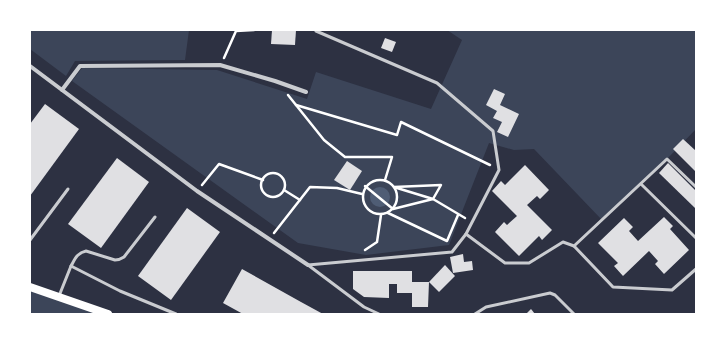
<svg xmlns="http://www.w3.org/2000/svg" width="726" height="344" font-family="'Golos Text',sans-serif">
<style>
.green{fill:#3c4559}
.water{fill:#4f5d75}
.building{fill:#e0e0e3}
.lines{fill:none;stroke-linecap:round;stroke-linejoin:round}
.path{stroke:#fff;stroke-width:2.5}
.service{stroke:#caccd0;stroke-width:3}
.minor{stroke:#caccd0;stroke-width:4}
.secondary{stroke:#fff;stroke-width:8}
</style>
<rect width="100%" height="100%" fill="#2d3142"/>
<g class="green">
<path d="M30,30H189L185,60L75,61L66,76L30,49Z"/>
<path d="M447,30H696V129L667,159L602,220L534,149L514,150L489,143L449,245L366,255L298,243L72,81L82,68L217,70L307,99L316,72L431,109L462,40Z"/>
<path d="M30,287L108,314H30Z"/>
</g>
<circle class="water" cx="380" cy="197" r="10"/>
<g class="building">
<path d="M272,30H296L295,45L271,44Z"/>
<path d="M385,38L396,42L392,52L381,48Z"/>
<path d="M494,89L505,94L500,105L519,114L508,137L497,132L502,122L493,118L497,111L486,105Z"/>
<path d="M45,104L79,129L30,196V124Z"/>
<path d="M683,139L696,151V172L673,149Z"/>
<path d="M117,158L149,182L101,248L68,224Z"/>
<path d="M347,161L362,171L350,190L334,180Z"/>
<path d="M668,163L696,191V209L659,173Z"/>
<path d="M525,165L549,190L540,199L537,196L527,205L552,230L542,240L539,236L519,256L495,232L504,222L507,225L517,216L492,191L501,181L505,185Z"/>
<path d="M187,208L220,232L171,300L138,276Z"/>
<path d="M664,217L673,226L670,229L689,250L664,274L655,264L658,261L649,251L623,276L614,266L618,263L598,243L624,218L633,227L629,231L638,241Z"/>
<path d="M463,254L464,262L472,261L473,270L453,273L450,257Z"/>
<path d="M445,265L455,276L439,292L429,282Z"/>
<path d="M242,269L301,302L323,314H243L223,303Z"/>
<path d="M353,271H412V282H429L428,307H412V293H397V284H389V298L364,297L353,289Z"/>
<path d="M531,309L535,314H526Z"/>
</g>
<g class="lines">
<g class="path">
<path d="M224,58L236,31L254,30"/>
<path d="M288,95L324,140L345,157H392L385,180"/>
<path d="M296,105L397,135L401,122L490,165"/>
<circle cx="273" cy="185" r="12"/>
<circle cx="380" cy="197" r="17"/>
<path d="M202,185L219,164L263,180"/>
<path d="M365,186L393,209L433,199L441,185L394,187"/>
<path d="M397,188L433,199L465,218"/>
<path d="M284,190L300,200"/>
<path d="M388,213L447,241L458,215"/>
<path d="M274,233L310,187L337,188L362,194"/>
<path d="M365,250L377,242L381,215"/>
</g>
<g class="service">
<path d="M641,184L696,238"/>
<path d="M155,217L124,257C121,259 119,260 115,260L86,251C77,253 75,259 71,266L120,291L176,314"/>
<path d="M466,234L505,263H529L563,242L574,246L667,159L696,187"/>
<path d="M30,240L68,189"/>
<path d="M574,246L613,287L672,290L696,269"/>
<path d="M308,265L452,252L466,234L499,170L493,131L437,83L316,31"/>
<path d="M308,265L364,307L379,314"/>
<path d="M59,296L71,266"/>
<path d="M475,314L486,307L550,293L555,295L574,314"/>
</g>
<g class="minor">
<path d="M30,66L197,191L308,265"/>
<path d="M62,90L80,66L220,65L275,81L306,92"/>
</g>
<path class="secondary" d="M30,287L108,314"/>
</g>
<rect width="726" height="344" fill="none" stroke="#ffffff" stroke-width="62"/>
</svg>
